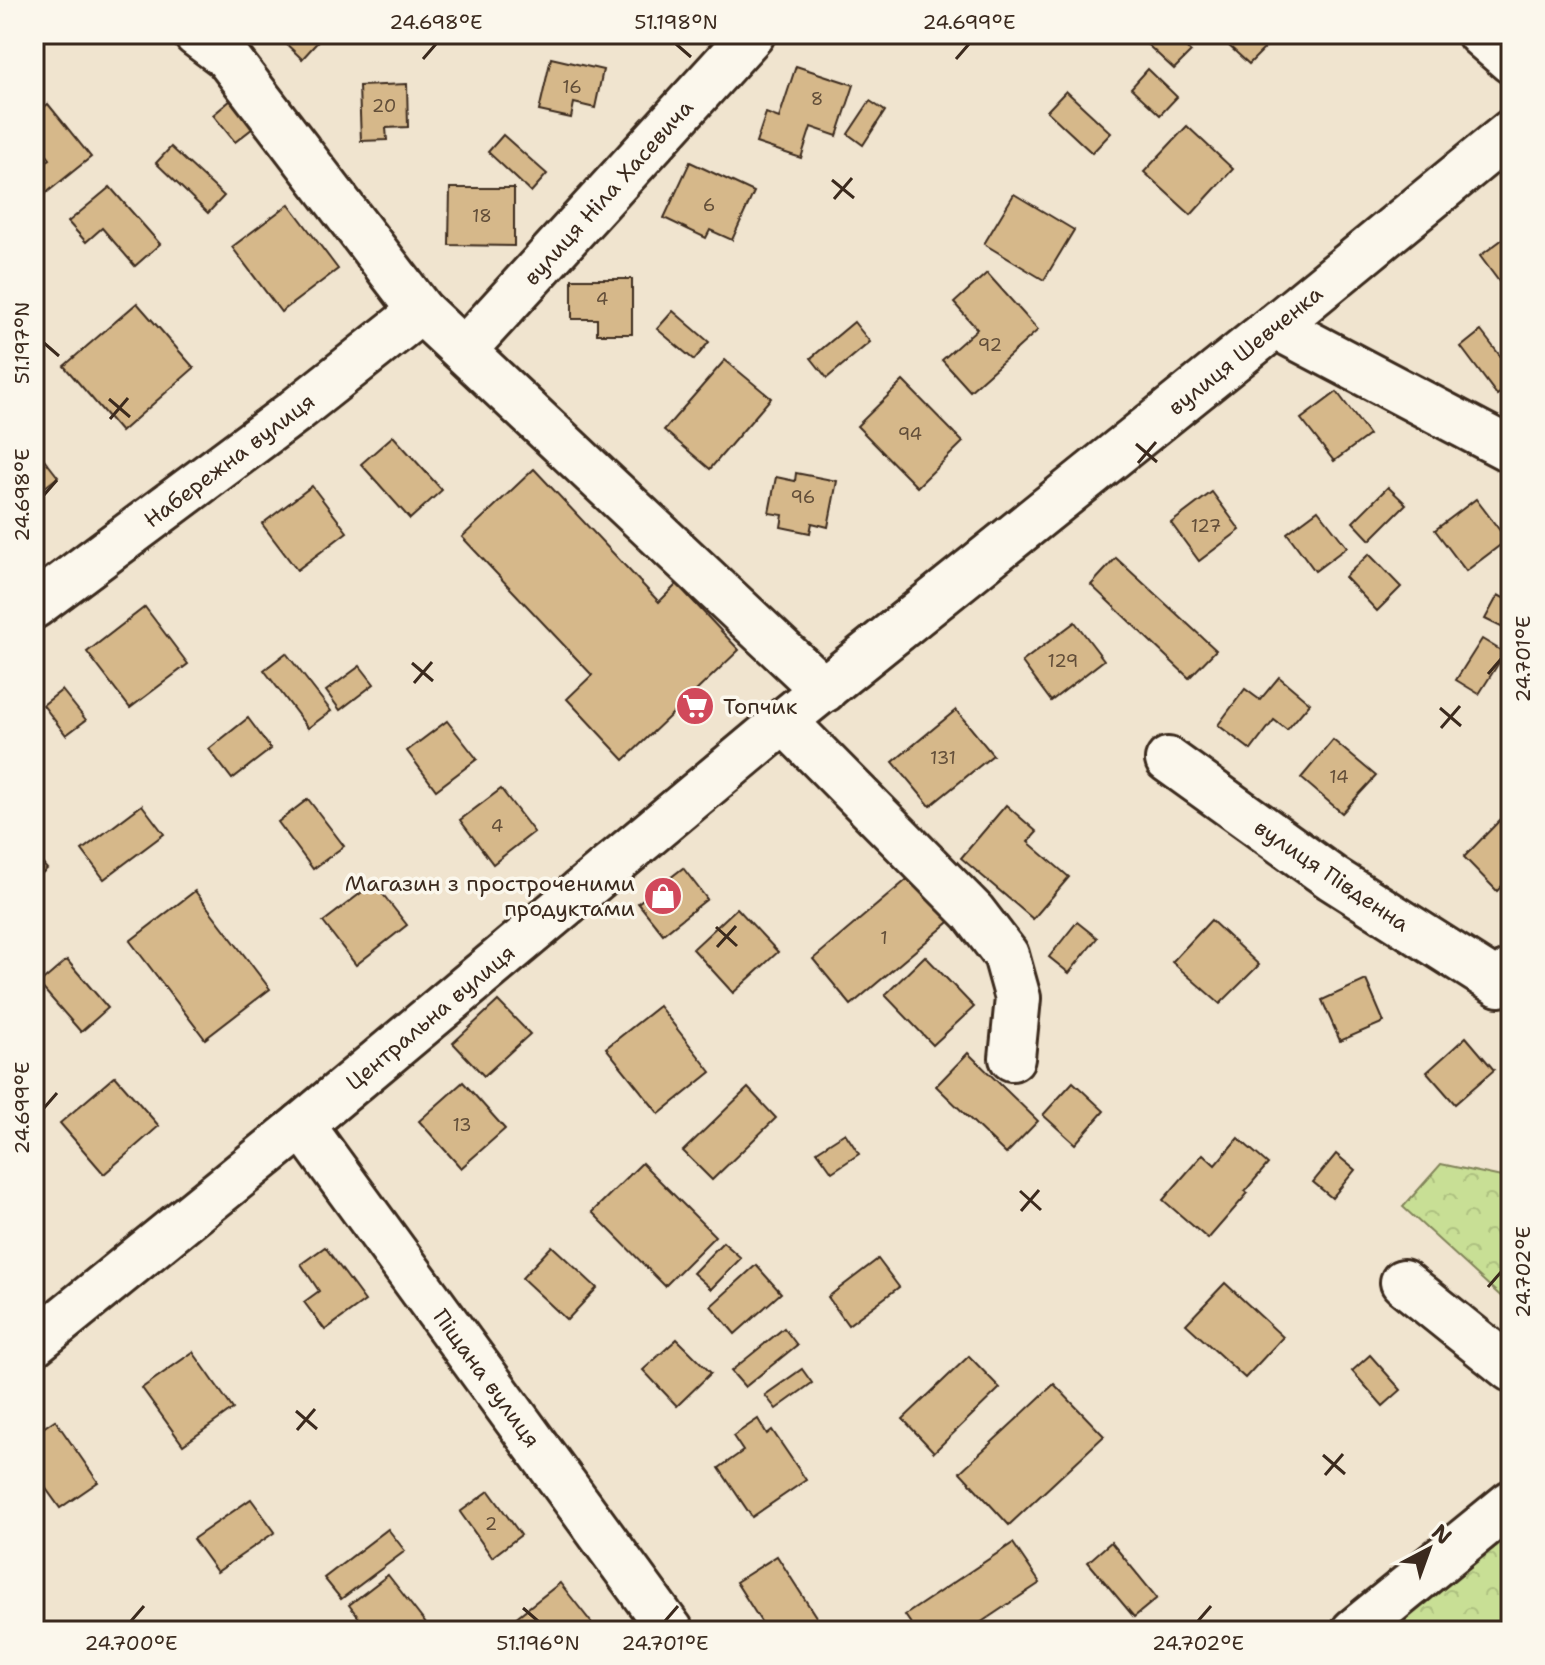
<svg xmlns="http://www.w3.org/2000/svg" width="1545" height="1665" font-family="'Shantell Sans',sans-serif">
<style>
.forest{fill:url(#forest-crowns);stroke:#82845a;stroke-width:2}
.building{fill:#d6b88a;stroke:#3b2a1e;stroke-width:2}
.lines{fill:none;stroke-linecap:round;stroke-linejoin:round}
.minor-casing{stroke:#3b2a1e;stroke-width:50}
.minor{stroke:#fbf7ec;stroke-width:44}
.ticks{fill:none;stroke:#3b2a1e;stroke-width:3}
.labels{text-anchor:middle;stroke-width:7;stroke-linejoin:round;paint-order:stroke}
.number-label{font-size:18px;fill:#624e39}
.street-label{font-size:22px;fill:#3b2a1e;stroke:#fbf7ec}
.poi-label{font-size:22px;fill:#3b2a1e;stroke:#fbf7ec;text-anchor:start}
.neatline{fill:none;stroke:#3b2a1e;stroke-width:3}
.ticks-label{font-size:20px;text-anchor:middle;fill:#3b2a1e}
</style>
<defs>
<pattern id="forest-crowns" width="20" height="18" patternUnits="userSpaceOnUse" patternTransform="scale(2)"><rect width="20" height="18" fill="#c8df95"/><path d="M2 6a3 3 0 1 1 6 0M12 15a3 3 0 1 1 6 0" fill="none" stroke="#adc080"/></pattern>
</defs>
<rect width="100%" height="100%" fill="#f0e4cf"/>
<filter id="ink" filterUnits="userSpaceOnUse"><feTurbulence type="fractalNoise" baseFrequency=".0125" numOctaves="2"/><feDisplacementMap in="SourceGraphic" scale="16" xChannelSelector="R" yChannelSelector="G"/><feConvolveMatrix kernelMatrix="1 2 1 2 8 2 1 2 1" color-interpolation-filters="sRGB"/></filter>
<g filter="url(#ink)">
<g class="forest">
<path d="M1441,1164L1511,1179V1304L1507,1302L1403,1207Z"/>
<path d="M1511,1500V1631H1361Z"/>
</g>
<g class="building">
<path d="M34,34H48L34,51Z"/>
<path d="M280,34H325L302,59L278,36Z"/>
<path d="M1138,34H1172L1191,52L1174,69L1137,35Z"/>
<path d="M1216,34H1254L1267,46L1249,64Z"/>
<path d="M551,58L603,70L595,108L574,103L571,118L539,111Z"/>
<path d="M796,66L854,85L837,136L811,127L801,158L756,143L766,113L779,118Z"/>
<path d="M1148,69L1177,97L1160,115L1131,88Z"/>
<path d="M407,84L408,127L386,128L387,140L361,141L359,86Z"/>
<path d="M1066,91L1111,133L1092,153L1047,111Z"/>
<path d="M231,100L253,128L235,142L213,115Z"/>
<path d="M870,101L885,111L863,145L848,134Z"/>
<path d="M48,104L91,157L35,202L34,171L50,159L34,139V115Z"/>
<path d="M1187,126L1233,169L1191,215L1144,172Z"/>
<path d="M503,135L547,174L531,192L488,152Z"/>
<path d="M171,147L224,196L208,213L156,163Z"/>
<path d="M690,162L754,192L732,240L710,230L706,238L664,218Z"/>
<path d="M110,187L160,244L135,266L102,228L86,242L68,222Z"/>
<path d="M450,188H514V246L449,245Z"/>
<path d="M1014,194L1074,230L1044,280L984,244Z"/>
<path d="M289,204L338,269L281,312L232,247Z"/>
<path d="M1511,233V293L1509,295L1480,256Z"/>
<path d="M987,273L1038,330L970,391L942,360L977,329L954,303Z"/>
<path d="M572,279H632V334H597V319H572Z"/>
<path d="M137,303L194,368L121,432L64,366Z"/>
<path d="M673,311L709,342L694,360L657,329Z"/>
<path d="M854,322L870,342L827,378L811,358Z"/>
<path d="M1481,331L1511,370V384L1497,395L1461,347Z"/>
<path d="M725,360L771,398L710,469L664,430Z"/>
<path d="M903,381L963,442L917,487L857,426Z"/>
<path d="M1337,392L1369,435L1334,461L1301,419Z"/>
<path d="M393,436L442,490L410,519L361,464Z"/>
<path d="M34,446L58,477L34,496Z"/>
<path d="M534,469L659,602L677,584L739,650L624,760L567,699L592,675L462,537Z"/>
<path d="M796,473L837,481L828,527L812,523L810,533L781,527L783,515L769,513L776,477L795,481Z"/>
<path d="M312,486L347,532L297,570L262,524Z"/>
<path d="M1388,487L1406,504L1370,540L1353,522Z"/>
<path d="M1212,492L1240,530L1199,561L1171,523Z"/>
<path d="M1476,499L1507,540L1466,571L1435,530Z"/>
<path d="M1318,510L1347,547L1315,571L1287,533Z"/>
<path d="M1369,554L1401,587L1377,611L1345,577Z"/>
<path d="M1116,558L1216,650L1189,678L1091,585Z"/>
<path d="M1498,595L1511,602V632L1485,619Z"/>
<path d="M145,607L188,664L130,708L87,652Z"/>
<path d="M1075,622L1104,660L1051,701L1022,662Z"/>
<path d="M1482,639L1505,653L1479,694L1456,680Z"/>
<path d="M286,653L331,711L308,728L264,670Z"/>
<path d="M360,666L374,684L340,710L326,691Z"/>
<path d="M1279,677L1310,703L1287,730L1274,720L1251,750L1218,725L1245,689L1260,700Z"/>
<path d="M62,690L86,720L66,735L43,705Z"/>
<path d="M956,710L993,755L930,806L893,762Z"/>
<path d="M248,718L271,749L232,779L209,749Z"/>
<path d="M447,721L477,759L436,790L407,751Z"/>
<path d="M1333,740L1376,776L1342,813L1301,778Z"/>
<path d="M501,789L534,832L493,864L460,820Z"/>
<path d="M308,799L344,846L313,869L278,822Z"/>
<path d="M142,805L164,834L104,879L82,850Z"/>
<path d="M1006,805L1037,832L1028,842L1069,877L1033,919L961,858Z"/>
<path d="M1500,820L1511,831V877L1497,891L1464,857Z"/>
<path d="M34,854L47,869L34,880Z"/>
<path d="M683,868L707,899L663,934L638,903Z"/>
<path d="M917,871L955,917L851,1005L813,959Z"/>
<path d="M374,883L407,925L356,965L323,922Z"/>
<path d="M195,891L270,989L205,1039L130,941Z"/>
<path d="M737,908L778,952L733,993L693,949Z"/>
<path d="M1211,920L1259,965L1220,1004L1172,962Z"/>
<path d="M1077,922L1097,938L1069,973L1049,957Z"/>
<path d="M925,956L974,1007L933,1045L885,995Z"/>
<path d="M67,960L108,1008L81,1032L39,984Z"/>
<path d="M1366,980L1384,1022L1340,1041L1322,1000Z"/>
<path d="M498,1001L530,1034L484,1076L453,1043Z"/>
<path d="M659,1006L711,1072L659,1114L606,1048Z"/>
<path d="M1466,1037L1494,1070L1455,1104L1427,1072Z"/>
<path d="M968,1053L1038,1121L1006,1154L936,1086Z"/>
<path d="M115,1076L159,1126L104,1174L60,1123Z"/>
<path d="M463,1082L505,1129L461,1168L419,1121Z"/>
<path d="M1073,1082L1104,1111L1075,1144L1043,1115Z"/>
<path d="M748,1088L776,1118L712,1180L683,1151Z"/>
<path d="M845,1133L859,1154L832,1172L817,1151Z"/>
<path d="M1238,1138L1268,1164L1245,1191L1248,1193L1208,1239L1163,1200L1203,1154L1215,1165Z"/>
<path d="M1336,1154L1355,1170L1332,1198L1313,1182Z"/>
<path d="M642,1163L715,1236L665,1286L592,1212Z"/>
<path d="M723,1242L741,1258L711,1289L693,1273Z"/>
<path d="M552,1246L597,1288L567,1320L522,1278Z"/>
<path d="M325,1247L365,1301L325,1330L304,1302L319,1291L301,1264Z"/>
<path d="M878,1259L899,1287L848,1325L828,1297Z"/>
<path d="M756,1265L781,1293L735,1334L711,1306Z"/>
<path d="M1225,1283L1283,1337L1245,1378L1186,1324Z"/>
<path d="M784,1328L797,1345L745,1387L731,1371Z"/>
<path d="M677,1339L711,1373L677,1406L643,1370Z"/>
<path d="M193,1352L233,1409L183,1445L142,1388Z"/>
<path d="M1370,1355L1401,1390L1383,1406L1352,1371Z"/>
<path d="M969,1356L1000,1388L934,1452L903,1419Z"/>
<path d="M802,1369L812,1383L776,1409L765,1395Z"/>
<path d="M1054,1384L1104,1436L1009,1525L960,1472Z"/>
<path d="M758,1419L767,1434L772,1430L806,1480L752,1517L719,1468L743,1451L733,1436Z"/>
<path d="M55,1420L98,1482L60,1508L34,1472V1434Z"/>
<path d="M489,1491L521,1535L492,1557L460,1512Z"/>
<path d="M251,1499L275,1532L217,1572L193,1539Z"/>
<path d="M388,1529L405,1551L341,1599L324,1578Z"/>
<path d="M1111,1542L1157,1598L1134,1617L1088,1562Z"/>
<path d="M1013,1543L1040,1583L968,1631H916L905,1615Z"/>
<path d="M777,1556L820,1623L807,1631H767L736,1582Z"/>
<path d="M388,1575L430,1629L427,1631H369L349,1605Z"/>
<path d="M560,1583L598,1631H508L505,1626Z"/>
</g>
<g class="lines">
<g class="minor-casing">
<g id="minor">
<path d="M196,34L227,57L421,311L824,690"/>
<path d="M1480,34L1511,61"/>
<path d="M1275,326L1511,450"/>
<path d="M464,350L752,34"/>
<path d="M34,606L295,411L421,311"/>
<path d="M784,721L973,912L1006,955L1018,998L1012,1058"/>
<path d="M1168,760L1332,878L1499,984L1511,971"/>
<path d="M302,1125L671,1631"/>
<path d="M1403,1282L1511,1369"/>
<path d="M34,1343L302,1125L784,721L1275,326L1511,132"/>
<path d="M1354,1631L1511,1503"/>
</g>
</g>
<use href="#minor" class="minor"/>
</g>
</g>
<path class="ticks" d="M676,44L691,57M423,59L436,44M956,59L969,44M832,180L854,198M834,199L852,178M44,343L59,356M109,399L130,417M110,419L128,398M1136,444L1157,462M1138,463L1156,442M44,495L57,480M412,663L433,681M1488,674L1501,659M414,683L432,662M1440,708L1461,726M1441,728L1460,706M716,927L737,946M717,947L736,926M44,1108L57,1093M1020,1191L1041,1210M1021,1211L1039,1190M1488,1287L1501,1272M296,1411L317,1429M297,1430L315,1409M1323,1455L1345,1474M1325,1475L1343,1454M523,1608L538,1621M131,1621L144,1606M665,1621L678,1606M1198,1621L1211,1606"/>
<defs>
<g id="supermarket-disc" transform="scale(2)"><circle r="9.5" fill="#d1495b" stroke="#fbf7ec"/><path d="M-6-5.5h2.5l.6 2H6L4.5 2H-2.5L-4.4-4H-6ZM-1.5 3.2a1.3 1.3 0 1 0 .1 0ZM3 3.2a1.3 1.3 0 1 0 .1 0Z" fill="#fff"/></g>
<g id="shop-disc" transform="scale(2)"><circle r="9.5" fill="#d1495b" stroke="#fbf7ec"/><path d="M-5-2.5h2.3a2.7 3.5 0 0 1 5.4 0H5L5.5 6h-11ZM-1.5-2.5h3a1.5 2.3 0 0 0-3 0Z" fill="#fff"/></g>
</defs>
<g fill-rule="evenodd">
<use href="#supermarket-disc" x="695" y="706"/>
<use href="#shop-disc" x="663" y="896"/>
</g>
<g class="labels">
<g class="number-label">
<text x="572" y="93">16</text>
<text x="817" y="105">8</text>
<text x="384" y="112">20</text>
<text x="709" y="211">6</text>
<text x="482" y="222">18</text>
<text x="602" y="305">4</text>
<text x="990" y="351">92</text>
<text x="910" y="440">94</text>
<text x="803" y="503">96</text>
<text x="1206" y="532">127</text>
<text x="1063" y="667">129</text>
<text x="943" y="764">131</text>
<text x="1339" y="783">14</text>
<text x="497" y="832">4</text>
<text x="884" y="944">1</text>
<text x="462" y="1131">13</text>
<text x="491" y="1530">2</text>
</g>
<g class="street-label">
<text transform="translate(608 192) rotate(-48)" y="8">вулиця Ніла Хасевича</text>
<text transform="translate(1245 350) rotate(-39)" y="8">вулиця Шевченка</text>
<text transform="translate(229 460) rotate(-37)" y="8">Набережна вулиця</text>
<text transform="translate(1332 875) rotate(34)" y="8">вулиця Південна</text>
<text transform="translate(430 1017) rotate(-40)" y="8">Центральна вулиця</text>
<text transform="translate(487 1378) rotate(54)" y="8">Піщана вулиця</text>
</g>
<g class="poi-label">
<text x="723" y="714">Топчик</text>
<text x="635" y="891" text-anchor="end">Магазин з простроченими<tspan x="635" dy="25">продуктами</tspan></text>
</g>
</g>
<rect width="1545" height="1665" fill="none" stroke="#fbf7ec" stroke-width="88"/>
<g transform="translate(1429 1549) rotate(41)" stroke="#fbf7ec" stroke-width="6" paint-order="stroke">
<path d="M0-6L14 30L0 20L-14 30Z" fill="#3b2a1e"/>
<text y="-12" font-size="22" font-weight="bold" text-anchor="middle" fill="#3b2a1e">N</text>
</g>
<rect x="44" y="44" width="1457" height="1577" class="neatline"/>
<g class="ticks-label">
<text x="436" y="29">24.698°E</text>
<text x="676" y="29">51.198°N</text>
<text x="969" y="29">24.699°E</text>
<text transform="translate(22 343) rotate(-90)" y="7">51.197°N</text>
<text transform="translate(22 495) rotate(-90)" y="7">24.698°E</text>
<text transform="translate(1523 659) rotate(-90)" y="7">24.701°E</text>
<text transform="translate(22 1108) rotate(-90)" y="7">24.699°E</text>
<text transform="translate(1523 1272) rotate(-90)" y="7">24.702°E</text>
<text x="131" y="1650">24.700°E</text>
<text x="538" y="1650">51.196°N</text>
<text x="665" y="1650">24.701°E</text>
<text x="1198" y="1650">24.702°E</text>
</g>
</svg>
